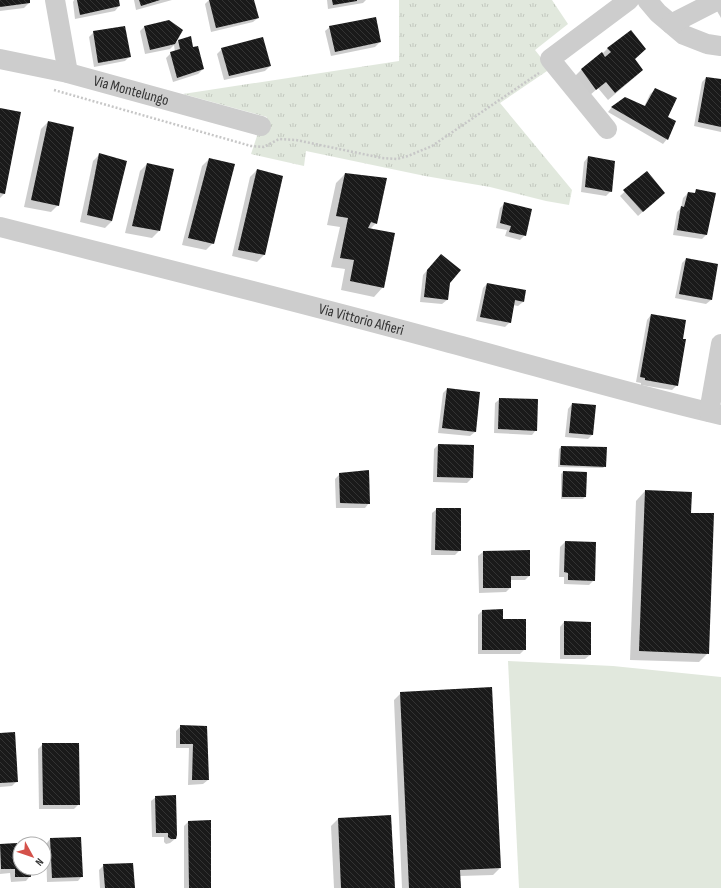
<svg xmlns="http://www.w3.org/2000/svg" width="721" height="888" font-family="'Sofia Sans Condensed',sans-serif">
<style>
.green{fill:#e1e8dd}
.park{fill:url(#park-tufts)}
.shadow{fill:#0003}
.building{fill:url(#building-back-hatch)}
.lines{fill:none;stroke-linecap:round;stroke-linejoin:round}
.path{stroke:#c7c7c7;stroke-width:2.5;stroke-dasharray:2 2;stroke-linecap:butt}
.minor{stroke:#cdcdcd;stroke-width:20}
.labels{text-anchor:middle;stroke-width:4;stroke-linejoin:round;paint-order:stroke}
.street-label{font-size:15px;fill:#333;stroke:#fff}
</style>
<defs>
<pattern id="park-tufts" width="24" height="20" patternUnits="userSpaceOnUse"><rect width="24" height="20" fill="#e1e8dd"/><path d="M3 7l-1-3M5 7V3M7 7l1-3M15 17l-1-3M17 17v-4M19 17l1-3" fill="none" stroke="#c2c7be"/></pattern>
<pattern id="building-back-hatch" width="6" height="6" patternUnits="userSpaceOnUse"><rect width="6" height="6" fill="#1a1a1a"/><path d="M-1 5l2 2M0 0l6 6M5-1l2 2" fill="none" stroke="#333"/></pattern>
</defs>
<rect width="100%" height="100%" fill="#fff"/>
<path class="green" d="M508,661L613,666L721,677V888H519Z"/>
<path class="park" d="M399,0H552L568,24L535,50L550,69L500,103L572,190L569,205L546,201L490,187L425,176L306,151L304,166L251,154L258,133L262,134L267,117L183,94L399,61Z"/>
<g class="shadow">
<path d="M0,0H29V3L24,8L0,11Z"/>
<path d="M74,0H118L119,6L115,11L75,19L73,2Z"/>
<path d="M134,0H172L136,10Z"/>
<path d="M209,0H253L258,18L253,22L211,32L205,4Z"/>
<path d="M327,0H366L363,3L328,9Z"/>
<path d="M721,8V18L717,11Z"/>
<path d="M145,26L176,42L190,37L193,49L203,69L198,74L173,82L166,58L171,53L175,52L174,45L170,49L145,54L140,31Z"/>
<path d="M330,27L380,42L375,47L331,56L325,31Z"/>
<path d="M94,32L130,56L125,61L94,67L89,37Z"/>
<path d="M608,48L634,59L642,70L635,77L608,100L598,88L589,96L574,77L581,70L602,53V54Z"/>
<path d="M222,49L270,66L265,71L224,80L217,54Z"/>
<path d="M706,78L721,80V132L694,126L702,82Z"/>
<path d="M655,90L666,118L667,139L663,144L608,112L612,107H644L650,94Z"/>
<path d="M0,110L4,194L0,198Z"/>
<path d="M48,122L72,128L58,205L51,212L24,207L41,129Z"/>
<path d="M100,154L112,221L105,228L80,222L93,161Z"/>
<path d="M588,157L611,191L606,196L581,192L584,162Z"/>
<path d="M209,159L213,243L206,250L182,245L202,166Z"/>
<path d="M147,164L159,231L152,238L125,233L140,171Z"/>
<path d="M257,170L264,255L257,262L232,256L250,177Z"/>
<path d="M646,172L659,197L638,216L620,196Z"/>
<path d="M345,174L376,223L370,229L383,287L374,297L341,290L345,269L331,267L340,227L327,225L336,183Z"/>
<path d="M697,191L706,235L702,239L673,235L677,212L681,208L683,198L688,193L693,194Z"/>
<path d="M505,203L525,235L520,240L505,236L507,230L496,228L500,208Z"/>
<path d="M437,259L449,282L447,300L442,304L420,302L423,275Z"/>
<path d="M686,259L711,300L706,304L675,298L682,263Z"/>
<path d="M487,284L523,302L518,306L513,305L510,322L505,327L476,321L483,288Z"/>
<path d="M651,315L677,385L672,390L641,385V383L636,382L647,320Z"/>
<path d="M447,389L475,432L470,436L438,433L443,393Z"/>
<path d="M500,399L536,430L532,435L494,433L495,403Z"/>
<path d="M572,404L592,435L588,439L565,437L568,409Z"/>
<path d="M438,445L473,446L472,478L467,483L433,482L434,449Z"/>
<path d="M561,447L605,466L603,468L558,467L559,449Z"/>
<path d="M563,472L585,497L583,499H561V474Z"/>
<path d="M340,474L369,503L365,508H336L335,479Z"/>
<path d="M645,491L690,514L708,653L699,662L630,660L636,501Z"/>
<path d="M437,509L460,550L455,555H431L432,513Z"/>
<path d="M565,542L594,580L589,585L564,584V577H559L560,547Z"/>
<path d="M483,552L529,576L525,580H510V588L506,592L479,593L478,556Z"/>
<path d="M482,611L502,620L525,649L520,654H478V615Z"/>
<path d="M564,622L590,655L585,659H560V627Z"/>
<path d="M401,693L500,868L493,875L460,876V888H402L394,700Z"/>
<path d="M181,726L206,727L208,780L203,784L188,785L189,748H176V731Z"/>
<path d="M0,734L17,781L12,786L0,787Z"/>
<path d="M43,744L79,804L74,809H39L38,749Z"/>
<path d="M156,797L175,839L170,843L166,844L164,842V837H152L151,801Z"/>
<path d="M390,816L393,888H334L331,826L338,819Z"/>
<path d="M188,822L210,888H184V826Z"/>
<path d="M50,839L82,876L78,881L47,882L46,844Z"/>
<path d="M1,845L17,854H20V868H30V876L26,881L11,882L10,873L0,874Z"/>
<path d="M104,865L134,888H100L99,870Z"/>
</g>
<g class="building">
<path d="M0,0H30V3L0,7Z"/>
<path d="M77,0H119L120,6L80,15Z"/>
<path d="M139,0H160L141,6Z"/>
<path d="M209,0H254L259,18L216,28Z"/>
<path d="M332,0H357V1L333,5Z"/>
<path d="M376,17L381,42L335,52L329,26Z"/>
<path d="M169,20L183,30L175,44L150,50L144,26Z"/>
<path d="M125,26L131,57L98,63L93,31Z"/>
<path d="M631,30L646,49L635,59L643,70L615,93L606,82L596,90L581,69L602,52L605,57L611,52L607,48Z"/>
<path d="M191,36L193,47L198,46L204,69L177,78L170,52L180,49L178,40Z"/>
<path d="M263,37L271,66L229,76L221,48Z"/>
<path d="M706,77L721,79V127L698,122Z"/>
<path d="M655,88L677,98L668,117L676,121L668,140L611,107L625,97L645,106Z"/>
<path d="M0,108L21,112L5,194L0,193Z"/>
<path d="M48,121L74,127L59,206L31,200Z"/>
<path d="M99,153L127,161L112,221L87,215Z"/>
<path d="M588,156L615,161L612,192L585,187Z"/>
<path d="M209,158L235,164L214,244L188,238Z"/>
<path d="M147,163L174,169L160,231L132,226Z"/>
<path d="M257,169L283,176L265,255L238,250Z"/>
<path d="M647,171L665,193L643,212L623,190Z"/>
<path d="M345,173L387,178L377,224L371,222L368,228L395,233L384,288L350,281L354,260L340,258L348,218L336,216Z"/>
<path d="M696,189L716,193L707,235L677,230L681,206L684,207L688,192L695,193Z"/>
<path d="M504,202L532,209L526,236L509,232L511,226L500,223Z"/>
<path d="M441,254L461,270L450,283L448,300L424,297L427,270Z"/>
<path d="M686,258L718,264L712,300L679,294Z"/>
<path d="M487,283L526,290L524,302L515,300L511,323L480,317Z"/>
<path d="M651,314L686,320L683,339H686L678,386L645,380V378L640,377Z"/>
<path d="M447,388L480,392L476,432L442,428Z"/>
<path d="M499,398L538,399L537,431L498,429Z"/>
<path d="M572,403L596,405L593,435L569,433Z"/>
<path d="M438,444L474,445L473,478L437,477Z"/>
<path d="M561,446L607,447L606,467L560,465Z"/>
<path d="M369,470L370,504L340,503L339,473Z"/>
<path d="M563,471L587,472L586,497H562Z"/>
<path d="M645,490L692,492L691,513H714L709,654L639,651Z"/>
<path d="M436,508H461V551L435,550Z"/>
<path d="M565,541L596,542L595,581L568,580V573L564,572Z"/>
<path d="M530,550V576H511V588H483V551Z"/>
<path d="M503,609V619H526V650H482V610Z"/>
<path d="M564,621L591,622V655H564Z"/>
<path d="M492,687L501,868L460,870L461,888H409L400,692Z"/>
<path d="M180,725L207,726L209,780H192L193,744H180Z"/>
<path d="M15,732L18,782L0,783V733Z"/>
<path d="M42,743H79L80,805H43Z"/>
<path d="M176,795L177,835L176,839H171L168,837V833H156L155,796Z"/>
<path d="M391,815L395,888H341L338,818Z"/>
<path d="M211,820V888H189L188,821Z"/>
<path d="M81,837L83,877L52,878L50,838Z"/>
<path d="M17,843L18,853H20V868H31V877H15V869H1L0,844Z"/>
<path d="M133,863L135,888H105L103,864Z"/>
</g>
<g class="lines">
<path class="path" d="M54,90L251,146L264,147L279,139L296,140L382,158L397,159L408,156L432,146L539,73"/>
<g class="minor">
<path d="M55,0L68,73"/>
<path d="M647,0L658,13L684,35L707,44L721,46"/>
<path d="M671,24L718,0"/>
<path id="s1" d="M0,59L68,73L261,126"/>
<path d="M607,129L550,59L629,0"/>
<path id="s2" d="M0,227C150,265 300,302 450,343C540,367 630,394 721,415"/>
<path d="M709,412L721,344"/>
</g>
</g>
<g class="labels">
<g class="street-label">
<text dy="5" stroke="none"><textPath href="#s1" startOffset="135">Via Montelungo</textPath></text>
<text dy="5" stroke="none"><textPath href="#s2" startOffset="373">Via Vittorio Alfieri</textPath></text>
</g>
</g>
<g transform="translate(32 856) rotate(130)"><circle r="19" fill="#ffffff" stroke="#adadad"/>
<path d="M0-3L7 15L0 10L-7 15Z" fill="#d4514a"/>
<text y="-6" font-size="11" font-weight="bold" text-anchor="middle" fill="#333333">N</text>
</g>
</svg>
